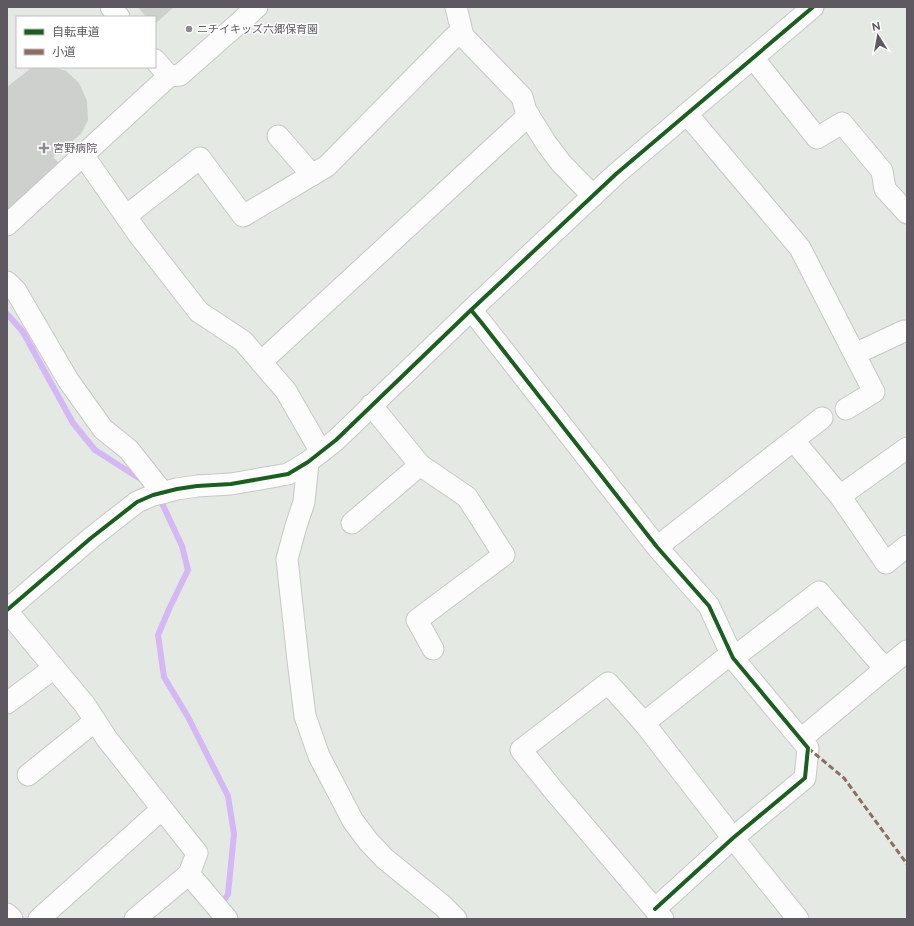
<svg xmlns="http://www.w3.org/2000/svg" width="914" height="926" font-family="Raleway,'Noto Sans JP',sans-serif">
<style>
.lines{fill:none;stroke-linecap:round;stroke-linejoin:round}
.stream{stroke:#d5b7f4;stroke-width:6}
.building{fill:#cdd0cd}
.street-casing{stroke:#c7c7c7;stroke-width:23}
.street{stroke:#fbfcfb;stroke-width:21}
.quiet{stroke:#8d6e63;stroke-width:3;stroke-dasharray:6 3;stroke-linecap:butt}
.cycleway-casing{stroke:#fff;stroke-width:6}
.cycleway{stroke:#1b5e20;stroke-width:4}
.poi-dot{fill:#8d8b8f;stroke:#fff;stroke-width:1.5}
.labels{text-anchor:middle;stroke-width:3;stroke-linejoin:round;paint-order:stroke}
.poi-label{font-size:11px;fill:#5e5961;stroke:#fff;text-anchor:start}
</style>
<rect width="100%" height="100%" fill="#e4e9e4"/>
<g class="lines">
<g class="stream">
<path d="M7,314L9,316L23,332L73,423L95,450L142,480"/>
<path d="M159,497L182,546L188,570L170,607L158,635L164,677L188,717L228,796L234,834L228,894L221,905"/>
</g>
</g>
<g class="building">
<path d="M138,7H174L155,24V17H146Z"/>
<path d="M41,67H53L66,71L79,83L87,101L88,120L81,134L53,157L62,166L7,215V87L31,68Z"/>
</g>
<g class="lines">
<g class="street-casing">
<g id="street">
<path d="M111,7L119,17"/>
<path d="M456,7L463,36"/>
<path d="M753,58L817,138L842,123L882,171L885,189L907,213"/>
<path d="M155,60L169,76"/>
<path d="M687,114L800,248L874,392L846,409"/>
<path d="M278,136L312,175"/>
<path d="M83,155L139,235L199,312L243,341L286,391L321,452"/>
<path d="M126,216L200,158L243,216L327,166L454,37L463,36L522,97L526,111L546,143L561,163L593,196"/>
<path d="M7,225L169,76L180,75L257,7"/>
<path d="M7,282L16,291L68,380L103,429L129,450L163,493"/>
<path d="M471,310L481,322L657,547L709,606L733,658L808,748L805,778L733,838L655,909"/>
<path d="M855,354L904,331"/>
<path d="M261,362L529,115"/>
<path d="M371,405L420,465L467,497L504,555L417,620L433,649"/>
<path d="M794,441L840,496"/>
<path d="M907,448L840,496L886,563L907,546"/>
<path d="M308,462L304,502L296,526L287,559L298,660L305,716L319,756L353,821L368,841L384,858L443,906L456,919"/>
<path d="M352,523L420,465"/>
<path d="M657,547L822,418"/>
<path d="M7,610L91,538L137,502L153,495L177,489L197,486L231,484L288,474L308,462L336,440L471,310L616,174L813,7"/>
<path d="M7,611L85,705L107,739L197,853L189,874L135,919"/>
<path d="M7,703L54,668"/>
<path d="M644,723L733,838L798,919"/>
<path d="M801,739L885,669"/>
<path d="M28,775L95,721"/>
<path d="M189,874L227,919"/>
<path d="M7,914L12,919"/>
<path d="M39,919L162,809"/>
<path d="M663,919L555,792L521,750L608,683L644,723L723,660L733,658L819,592L885,669L907,651"/>
</g>
</g>
<use href="#street" class="street"/>
<path class="quiet" d="M808,748L844,778L907,864"/>
<g class="cycleway-casing">
<g id="cycleway">
<path d="M471,310L481,322L657,547L709,606L733,658L808,748L805,778L733,838L655,909"/>
<path d="M7,610L91,538L137,502L153,495L177,489L197,486L231,484L288,474L308,462L336,440L471,310L616,174L813,7"/>
</g>
</g>
<use href="#cycleway" class="cycleway"/>
</g>
<g class="poi-dot">
<circle cx="189" cy="29" r="4"/>
<path d="M42 142h4v4h4v4h-4v4h-4v-4h-4v-4h4z"/>
</g>
<g class="labels">
<g class="poi-label">
<text x="197" y="33">ニチイキッズ六郷保育園</text>
<text x="53" y="152">宮野病院</text>
</g>
</g>
<rect width="914" height="926" fill="none" stroke="#5e5961" stroke-width="16"/>
<rect x="16" y="16" width="140" height="52" fill="#ffffff" stroke="#bfbdc0"/>
<rect x="24" y="29" width="20" height="6" fill="#1b5e20" stroke="#bfbdc0"/>
<text x="52" y="36" font-size="12" fill="#5e5961">自転車道</text>
<rect x="24" y="49" width="20" height="6" fill="#8d6e63" stroke="#bfbdc0"/>
<text x="52" y="56" font-size="12" fill="#5e5961">小道</text>
<g transform="translate(878 36) rotate(349)" stroke="#ffffff" stroke-width="3" paint-order="stroke">
<path d="M0-3L7 15L0 10L-7 15Z" fill="#5e5961"/>
<text y="-6" font-size="11" font-weight="bold" text-anchor="middle" fill="#5e5961">N</text>
</g>
</svg>
